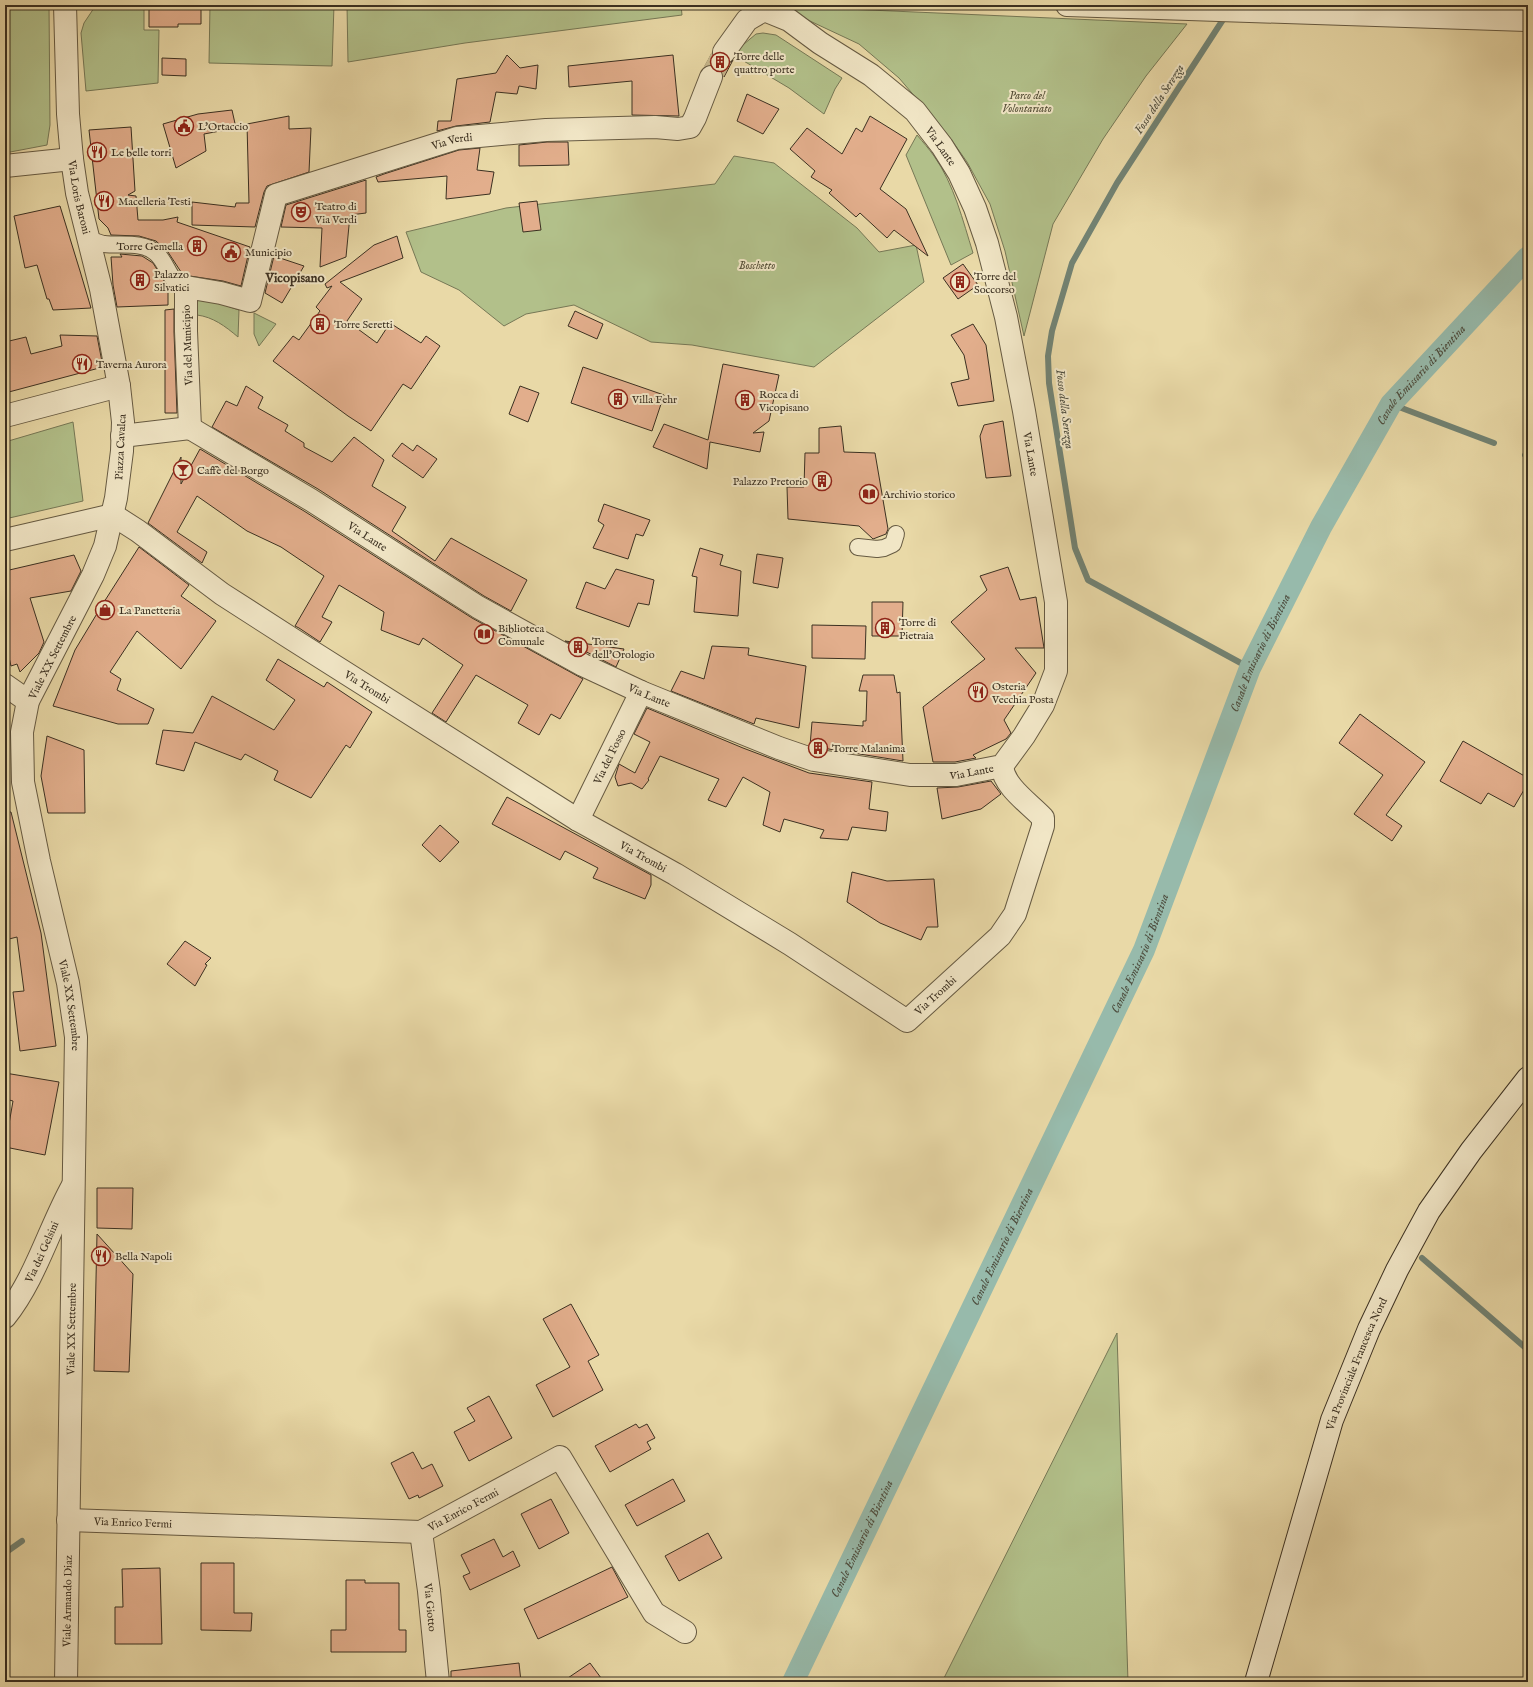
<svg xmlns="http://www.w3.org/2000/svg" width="1533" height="1687" font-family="'IM FELL English',serif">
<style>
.green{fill:#b2c08a;stroke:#767856}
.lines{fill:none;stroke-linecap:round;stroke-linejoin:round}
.stream{stroke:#728374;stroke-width:6}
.canal{stroke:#97baab;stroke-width:22}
.building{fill:#e2ae8c;stroke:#3b3021}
.minor-tunnel{stroke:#c6b78c;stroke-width:22;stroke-dasharray:22 11;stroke-linecap:butt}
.pedestrian-casing{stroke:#665a42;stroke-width:18}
.minor-casing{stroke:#665a42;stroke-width:24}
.tertiary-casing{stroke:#665a42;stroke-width:24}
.secondary-casing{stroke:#3b3021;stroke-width:24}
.pedestrian{stroke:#f1e6c6;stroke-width:16}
.minor{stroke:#f1e6c6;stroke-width:22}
.tertiary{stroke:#f1e6c6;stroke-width:22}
.secondary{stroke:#f1e6c6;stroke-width:22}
.labels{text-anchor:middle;stroke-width:4;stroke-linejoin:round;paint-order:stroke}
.poi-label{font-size:11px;fill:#3b3021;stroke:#f1e6c6;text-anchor:start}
.park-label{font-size:11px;font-style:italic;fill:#534d36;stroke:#f1e6c6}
.street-label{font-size:11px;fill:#3b3021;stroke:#f1e6c6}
.water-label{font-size:12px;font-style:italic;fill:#4d4c3d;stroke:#f1e6c6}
.quarter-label{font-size:13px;font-weight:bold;fill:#3b3021;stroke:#f1e6c6}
</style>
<rect width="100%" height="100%" fill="#e9d9a7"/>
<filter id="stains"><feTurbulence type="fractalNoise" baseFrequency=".005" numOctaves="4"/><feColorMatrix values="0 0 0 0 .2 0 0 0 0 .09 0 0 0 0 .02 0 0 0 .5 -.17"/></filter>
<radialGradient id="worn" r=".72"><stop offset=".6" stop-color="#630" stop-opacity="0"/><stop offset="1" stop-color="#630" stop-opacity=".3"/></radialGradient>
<g class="green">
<path d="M5,5H49L50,125L47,145L5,153Z"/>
<path d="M96,5H144V30H159L158,83L86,91L81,33L84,23Z"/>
<path d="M210,5H334L332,66L209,63Z"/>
<path d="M347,5H681L682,15L465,43L348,62Z"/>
<path d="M778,6L1187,24L1146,76L1103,139L1053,224L1024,336L1005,251L990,204L967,162L948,135L899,78L859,44Z"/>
<path d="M763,33L776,35L842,78L835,89L824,114L789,88L732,54L756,34Z"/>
<path d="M917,135C923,142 929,149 934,156C954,184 963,221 973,253L951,265L906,155Z"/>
<path d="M734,156L774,163L857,228L879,252L916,245L924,282L814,367L692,345L651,342L574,305L526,314L504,326L459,290L421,272L406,232L506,208L715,184Z"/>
<path d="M194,295L239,310L238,337C225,326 213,317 197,315Z"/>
<path d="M254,313L276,324L259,346L254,334Z"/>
<path d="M73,422L83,501L5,519V442Z"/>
<path d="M1117,1333L1128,1682H942Z"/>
</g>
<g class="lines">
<g class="stream">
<path d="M1226,15L1117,183L1072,263L1052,331L1048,356L1049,383L1075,548L1088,580L1250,668"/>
<path d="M1391,404L1494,443"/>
<path d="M1525,455L1528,456"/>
<path d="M1422,1258L1528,1350"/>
<path d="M5,1553L22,1541"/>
</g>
<path class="canal" id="s1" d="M793,1682L1144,950L1250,668L1321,527L1391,404L1528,257"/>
</g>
<g class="building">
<path d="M149,5H201V24H178V27H149Z"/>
<path d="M712,53L716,62L722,64H729L733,60L724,77L721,70L716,66H705Z"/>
<path d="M507,55L520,68L538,65L536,89L519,86L517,94L496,92L490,122L456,126L437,131L438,121H451L457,79L496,73Z"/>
<path d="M673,55L679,116L632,115V81L569,87L568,66Z"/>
<path d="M162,58L186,59V76L162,75Z"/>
<path d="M747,94L779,109L763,134L737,121Z"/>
<path d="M232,110L236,128L204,134L206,151L176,168L163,124L198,114Z"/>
<path d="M289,116V129L311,128L309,172L267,186L264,192L255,227L192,225V202L235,207L236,203H249L247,124Z"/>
<path d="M870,116L907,139L880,189L906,209L928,256L894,230L887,238L860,213L856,217L829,193L832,190L811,177L815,171L790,149L807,128L842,154L856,128L862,132Z"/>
<path d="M131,127L135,191L128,195L136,196L138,220H163L178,217L177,222L250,247L241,286L223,281L183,275L168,252L156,241L139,236L111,235L108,228L99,219L89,130Z"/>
<path d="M547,142H568L569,165L519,166V145Z"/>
<path d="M480,148L477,170L494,172L490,194L446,199L447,176L378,182L376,177L384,174L459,150Z"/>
<path d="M366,180V213L350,215L346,257L320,267L322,228L281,227L286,205Z"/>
<path d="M537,201L541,230L523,232L519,203Z"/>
<path d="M60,206L80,271L91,308L53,310L49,299H47L37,265L25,268L14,216Z"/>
<path d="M397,236L403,258L340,282L362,299L347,321L377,343L390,323L421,343L426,336L440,346L411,389L403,384L371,431L348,416L273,361L293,336L299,340L320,311L316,307L332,286L327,288L325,284L374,245Z"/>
<path d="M120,254L142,256L153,263L168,287V305L117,307L113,285L111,257H122Z"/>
<path d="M274,256L304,266L282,303L265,293Z"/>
<path d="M963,264L978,285L958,299L943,278Z"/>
<path d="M174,309V332L177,413H165V310Z"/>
<path d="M575,311L603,324L597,339L568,326Z"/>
<path d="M973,324L986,345L994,401L958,406L951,383L969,379L964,355L951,335Z"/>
<path d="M60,335L97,336L103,367L5,393V342L26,337L31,354L62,346Z"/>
<path d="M723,364L779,375L769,421L753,433L764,432L760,452L710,442L707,469L653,447L664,424L708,440Z"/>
<path d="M583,367L664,395L652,431L571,403Z"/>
<path d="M246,386L263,397L258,408L288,425L285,431L304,443V447L332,462L354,437L384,460L372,486L406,507L392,531L435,561L451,538L527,580L511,611L484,596L318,489L212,427L226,401L237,406Z"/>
<path d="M520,386L539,393L528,422L509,414Z"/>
<path d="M1003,421L1011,476L986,478L980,436L984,425Z"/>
<path d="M841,426L844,452L875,453L888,529L886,534L873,539L859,526L788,519L787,487H804L805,453H819V428Z"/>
<path d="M402,443L413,451L417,445L437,459L423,478L392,456Z"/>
<path d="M200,449L304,511L472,618L583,679L560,719L551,714L539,735L518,723L528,705L476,675L446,722L432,713L463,665L423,638L419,645L381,630L384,612L339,585L322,617L332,622L320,642L299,628L295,626L324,576L281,547L247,531L197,496L177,532L207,552L202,563L148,523L181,457V484Z"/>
<path d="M604,504L650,520L643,536L636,534L628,559L593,548L604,525L598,521Z"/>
<path d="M139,547L189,585L181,596L216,621L181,669L137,631L110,672L121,679L117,690L154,709L148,724H118L53,706L75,650L104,602Z"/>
<path d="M700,548L723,555L720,565L741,571L738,616L694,612L697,577L692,576Z"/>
<path d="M757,554L783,558L778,588L753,583Z"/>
<path d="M74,555L81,571L71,591L30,598L44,642L39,653L20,672L17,664L11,666L5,640V571Z"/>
<path d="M1008,567L1020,600L1036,597L1044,648H1015L1036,673L1004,720L1011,733L1006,739L973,755L976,758L955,762H933L923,707L985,659L951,622L987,590L980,576Z"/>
<path d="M616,569L654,580L649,605L638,603L629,627L576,608L586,582L605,589Z"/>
<path d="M872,602H903L902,636H872Z"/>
<path d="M812,625L866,626L865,659L812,658Z"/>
<path d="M565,641L588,644L624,649L616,667Z"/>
<path d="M712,646L749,648L748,655L806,666L799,728L756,718L754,724L671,691L681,671L704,679Z"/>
<path d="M278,659L324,687L327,682L372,712L350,748L346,745L311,798L274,780L278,771L245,754L241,760L195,742L184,771L156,764L163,730L193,733L212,696L274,730L295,700L266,680Z"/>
<path d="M863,675H894L897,693L900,692L903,761L810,746L812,722L863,726V721H866L867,691H859Z"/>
<path d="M647,708L743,748L809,773L872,782L869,809L888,812L886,831L852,827L848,840L820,838L824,830L784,819L780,832L763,825L770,792L743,777L726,807L708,800L719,779L660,756L648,779L649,780L642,789L631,783L618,786L615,777L619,764L635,773L650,742L634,734Z"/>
<path d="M1360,714L1425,762L1386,815L1402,826L1392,841L1354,814L1383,775L1339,743Z"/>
<path d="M47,736L84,750L85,813H48L41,776Z"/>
<path d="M1463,741L1528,778V783L1514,807L1488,793L1481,804L1440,781Z"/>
<path d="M991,781L1001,794L981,809L942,819L937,788L958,787Z"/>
<path d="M507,797L651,875V885L645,899L593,878L598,868L565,851L560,860L492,824Z"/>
<path d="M5,812H11L41,933L56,1046L20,1051L13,992L24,991L17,937L9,939L5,919Z"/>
<path d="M440,825L459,842L440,862L422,845Z"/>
<path d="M852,872L887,881L934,879L938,927H927L921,940L880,923L847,902Z"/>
<path d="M185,941L211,958L205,964L207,965L195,986L167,964Z"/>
<path d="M5,1073L59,1082L45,1155L5,1147L13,1101L5,1099Z"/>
<path d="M97,1188H133L132,1229L97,1228Z"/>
<path d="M97,1234L133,1274L129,1372L94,1371Z"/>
<path d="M571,1304L599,1355L588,1361L603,1390L553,1417L536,1385L570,1367L543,1319Z"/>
<path d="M489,1396L512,1438L469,1461L454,1432L475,1421L467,1408Z"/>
<path d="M636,1424L639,1428L647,1424L655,1438L647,1442L651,1449L610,1472L595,1446Z"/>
<path d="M413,1452L422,1469L432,1464L443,1486L419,1498L418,1495L409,1499L391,1463Z"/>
<path d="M673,1479L685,1501L637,1526L625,1505Z"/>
<path d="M551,1499L569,1533L539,1549L521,1514Z"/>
<path d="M708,1533L722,1558L679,1581L665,1556Z"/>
<path d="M494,1539L503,1557L513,1551L520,1566L470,1590L463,1576L470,1573L461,1555Z"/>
<path d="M201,1563H234V1613H252L251,1631L201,1630Z"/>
<path d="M612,1567L628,1597L538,1639L524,1609Z"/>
<path d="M160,1568L162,1644H115V1607H123L122,1569Z"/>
<path d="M346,1580H365V1583H399V1630H406V1652H331V1630H346Z"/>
<path d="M519,1663L521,1682H451V1671Z"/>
<path d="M590,1663L604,1682H562Z"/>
</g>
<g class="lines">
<path class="minor-tunnel" d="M711,77L724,52"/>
<g class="pedestrian-casing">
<g id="pedestrian">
<path d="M89,239C94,241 99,243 104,244C120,246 143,241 156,253C168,263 169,284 186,287"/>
<path d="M858,547L877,549L884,548L893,544L896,534"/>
</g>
</g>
<g class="minor-casing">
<g id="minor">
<path d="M724,52L747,20L764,10"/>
<path d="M5,166L72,159"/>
<path d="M5,416L119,386"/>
<path id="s2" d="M190,428L311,500L478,607L583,665L641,692L779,748L814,760L910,775H956L1002,766L1024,736L1043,705L1056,671V602L1024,411L1006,317L987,243L975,208L959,173L942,146L915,111L871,75L820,43L789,20L764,10V5"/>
<path id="s3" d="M190,428L186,331V287L221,293L250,301L276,195L457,138L546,130L655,127L678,129L690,127L695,118L711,77"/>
<path d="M122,436L190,428"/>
<path id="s4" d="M5,540L113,515L138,531L222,594L292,639L578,820L675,874L790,944L907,1021L1000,936L1015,914L1043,826V818C1029,803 1004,787 1002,766"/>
<path d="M5,685L28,701"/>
<path id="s5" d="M578,820L641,692"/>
<path id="s6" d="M5,1317C36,1278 49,1228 73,1185"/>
<path id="s7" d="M68,1520L421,1532L560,1457L654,1613L685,1632"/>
<path id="s8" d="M421,1532L429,1591L438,1682"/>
</g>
</g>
<g class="tertiary-casing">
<g id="tertiary">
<path id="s9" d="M65,5L68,114L72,159L77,193L101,289L119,386L123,422L122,451L116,498L105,546L93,575L28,701L22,732L23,782L39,861L68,983L76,1037L66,1682"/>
<path d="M1067,5L1528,20"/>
</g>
</g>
<g class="secondary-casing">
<g id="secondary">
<path id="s10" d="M1256,1682L1332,1420L1369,1329L1397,1270L1429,1211L1471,1151L1528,1078"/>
</g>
</g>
<use href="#pedestrian" class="pedestrian"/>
<use href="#minor" class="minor"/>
<use href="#tertiary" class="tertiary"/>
<use href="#secondary" class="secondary"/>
</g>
<defs>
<g id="building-ring" transform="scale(1)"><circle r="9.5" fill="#f1e6c6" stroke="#8f2418" stroke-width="1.5"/><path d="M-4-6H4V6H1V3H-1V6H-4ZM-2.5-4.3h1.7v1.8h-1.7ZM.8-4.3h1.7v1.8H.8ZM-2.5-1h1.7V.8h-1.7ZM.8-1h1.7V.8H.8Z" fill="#8f2418"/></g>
<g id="civic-ring" transform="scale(1)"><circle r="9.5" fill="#f1e6c6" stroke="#8f2418" stroke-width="1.5"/><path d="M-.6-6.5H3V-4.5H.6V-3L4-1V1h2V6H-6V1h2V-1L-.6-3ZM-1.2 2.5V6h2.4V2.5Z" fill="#8f2418"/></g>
<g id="restaurant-ring" transform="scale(1)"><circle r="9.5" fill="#f1e6c6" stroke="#8f2418" stroke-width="1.5"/><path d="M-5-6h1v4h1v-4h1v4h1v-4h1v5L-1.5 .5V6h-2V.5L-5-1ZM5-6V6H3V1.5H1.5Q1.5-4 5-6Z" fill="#8f2418"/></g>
<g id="theatre-ring" transform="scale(1)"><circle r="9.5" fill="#f1e6c6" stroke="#8f2418" stroke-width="1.5"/><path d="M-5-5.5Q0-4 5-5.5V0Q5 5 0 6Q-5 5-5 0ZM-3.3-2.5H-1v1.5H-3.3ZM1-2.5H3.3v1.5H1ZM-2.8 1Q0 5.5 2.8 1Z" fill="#8f2418"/></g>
<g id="bar-ring" transform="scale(1)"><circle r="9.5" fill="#f1e6c6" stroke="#8f2418" stroke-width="1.5"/><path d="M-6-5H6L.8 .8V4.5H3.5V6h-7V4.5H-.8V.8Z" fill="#8f2418"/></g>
<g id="library-ring" transform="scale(1)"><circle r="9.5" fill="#f1e6c6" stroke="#8f2418" stroke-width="1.5"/><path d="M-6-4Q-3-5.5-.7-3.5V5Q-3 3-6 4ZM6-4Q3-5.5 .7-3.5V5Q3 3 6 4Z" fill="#8f2418"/></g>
<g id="shop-ring" transform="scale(1)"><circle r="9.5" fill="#f1e6c6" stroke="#8f2418" stroke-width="1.5"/><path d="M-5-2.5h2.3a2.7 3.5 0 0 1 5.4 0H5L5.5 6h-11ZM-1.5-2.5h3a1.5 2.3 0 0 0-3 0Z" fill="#8f2418"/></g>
</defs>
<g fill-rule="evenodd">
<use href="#building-ring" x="720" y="62"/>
<use href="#civic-ring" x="184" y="126"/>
<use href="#restaurant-ring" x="97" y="152"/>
<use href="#restaurant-ring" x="104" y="201"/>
<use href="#theatre-ring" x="301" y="212"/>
<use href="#building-ring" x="197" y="246"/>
<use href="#civic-ring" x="231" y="252"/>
<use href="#building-ring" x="140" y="280"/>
<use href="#building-ring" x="960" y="282"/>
<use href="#building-ring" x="320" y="324"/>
<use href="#restaurant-ring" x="82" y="364"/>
<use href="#building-ring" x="618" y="399"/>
<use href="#building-ring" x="745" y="400"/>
<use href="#bar-ring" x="183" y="470"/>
<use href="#building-ring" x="822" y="481"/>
<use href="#library-ring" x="869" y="494"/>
<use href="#shop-ring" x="105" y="610"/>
<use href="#building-ring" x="885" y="628"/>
<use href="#library-ring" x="484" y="634"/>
<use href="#building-ring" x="578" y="647"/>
<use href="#restaurant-ring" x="978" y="692"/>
<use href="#building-ring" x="818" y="748"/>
<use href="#restaurant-ring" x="101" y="1256"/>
</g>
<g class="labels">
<g class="poi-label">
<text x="734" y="60">Torre delle<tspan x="734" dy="13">quattro porte</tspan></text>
<text x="198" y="130">L'Ortaccio</text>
<text x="111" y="156">Le belle torri</text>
<text x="118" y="205">Macelleria Testi</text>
<text x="315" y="210">Teatro di<tspan x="315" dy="13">Via Verdi</tspan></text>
<text x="183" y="250" text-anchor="end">Torre Gemella</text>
<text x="245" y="256">Municipio</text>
<text x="154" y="278">Palazzo<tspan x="154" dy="13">Silvatici</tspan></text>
<text x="974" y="280">Torre del<tspan x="974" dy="13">Soccorso</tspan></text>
<text x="334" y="328">Torre Seretti</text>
<text x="96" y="368">Taverna Aurora</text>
<text x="759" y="398">Rocca di<tspan x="759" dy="13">Vicopisano</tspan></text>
<text x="632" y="403">Villa Fehr</text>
<text x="197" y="474">Caffè del Borgo</text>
<text x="808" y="485" text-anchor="end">Palazzo Pretorio</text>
<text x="883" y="498">Archivio storico</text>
<text x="119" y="614">La Panetteria</text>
<text x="899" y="626">Torre di<tspan x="899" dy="13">Pietraia</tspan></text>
<text x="498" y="632">Biblioteca<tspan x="498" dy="13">Comunale</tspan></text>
<text x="592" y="645">Torre<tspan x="592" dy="13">dell'Orologio</tspan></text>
<text x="992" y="690">Osteria<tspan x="992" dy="13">Vecchia Posta</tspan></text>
<text x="832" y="752">Torre Malanima</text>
<text x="115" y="1260">Bella Napoli</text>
</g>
<g class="park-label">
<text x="1027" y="99">Parco del<tspan x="1027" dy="13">Volontariato</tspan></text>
<text x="757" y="269">Boschetto</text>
</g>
<g class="street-label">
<text dy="4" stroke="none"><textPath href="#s3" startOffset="500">Via Verdi</textPath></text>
<text transform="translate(941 146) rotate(55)" y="4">Via Lante</text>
<text dy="4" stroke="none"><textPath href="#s9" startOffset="193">Via Loris Baroni</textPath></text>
<text transform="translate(187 345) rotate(-92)" y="4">Via del Municipio</text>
<text transform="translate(120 447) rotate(-87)" y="4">Piazza Cavalca</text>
<text transform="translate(1031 454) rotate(80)" y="4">Via Lante</text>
<text dy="4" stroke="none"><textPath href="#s2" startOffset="208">Via Lante</textPath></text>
<text transform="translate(52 657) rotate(-63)" y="4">Viale XX Settembre</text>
<text dy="4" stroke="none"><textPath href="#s4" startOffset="418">Via Trombi</textPath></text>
<text dy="4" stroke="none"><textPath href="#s2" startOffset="532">Via Lante</textPath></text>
<text dy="4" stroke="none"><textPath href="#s5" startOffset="71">Via del Fosso</textPath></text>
<text dy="4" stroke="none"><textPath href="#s2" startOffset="868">Via Lante</textPath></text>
<text dy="4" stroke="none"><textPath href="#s4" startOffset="742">Via Trombi</textPath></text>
<text dy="4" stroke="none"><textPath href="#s4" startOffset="1091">Via Trombi</textPath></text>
<text dy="4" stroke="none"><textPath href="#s9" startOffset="1031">Viale XX Settembre</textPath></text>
<text dy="4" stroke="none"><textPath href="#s6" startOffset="75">Via dei Gelsini</textPath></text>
<text transform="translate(71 1329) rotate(-89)" y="4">Viale XX Settembre</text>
<text dy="4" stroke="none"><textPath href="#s10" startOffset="334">Via Provinciale Francesca Nord</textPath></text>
<text dy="4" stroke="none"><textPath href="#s7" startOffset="401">Via Enrico Fermi</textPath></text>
<text dy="4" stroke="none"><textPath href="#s7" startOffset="65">Via Enrico Fermi</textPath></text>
<text transform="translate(67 1601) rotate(-89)" y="4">Viale Armando Diaz</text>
<text dy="4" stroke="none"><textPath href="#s8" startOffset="76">Via Giotto</textPath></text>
</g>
<g class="water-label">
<text transform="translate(1159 99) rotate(-57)" y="4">Fosso della Serezza</text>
<text dy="4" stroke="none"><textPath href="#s1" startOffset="1454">Canale Emissario di Bientina</textPath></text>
<text transform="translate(1065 409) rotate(83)" y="4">Fosso della Serezza</text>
<text dy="4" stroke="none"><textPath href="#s1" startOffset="1131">Canale Emissario di Bientina</textPath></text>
<text dy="4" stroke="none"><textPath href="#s1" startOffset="807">Canale Emissario di Bientina</textPath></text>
<text dy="4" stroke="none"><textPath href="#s1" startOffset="483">Canale Emissario di Bientina</textPath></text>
<text dy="4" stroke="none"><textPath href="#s1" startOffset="159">Canale Emissario di Bientina</textPath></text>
</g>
<g class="quarter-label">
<text x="295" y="282">Vicopisano</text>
</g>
</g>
<rect width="1533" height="1687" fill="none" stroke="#e9d9a7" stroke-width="20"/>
<rect x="6" y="6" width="1521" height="1675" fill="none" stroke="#3b3021" stroke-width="2"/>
<rect x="10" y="10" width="1513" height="1667" fill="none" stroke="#3b3021"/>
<rect width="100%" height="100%" filter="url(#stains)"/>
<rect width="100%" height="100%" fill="url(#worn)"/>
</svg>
